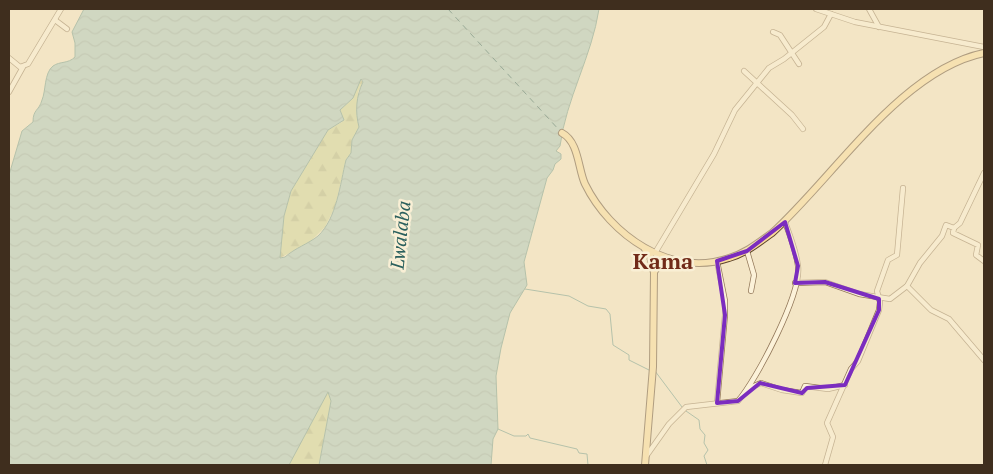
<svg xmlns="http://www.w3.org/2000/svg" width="993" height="474" font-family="'PT Serif',serif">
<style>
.forest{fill:url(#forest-firs)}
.water{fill:url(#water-waves);stroke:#6c968b;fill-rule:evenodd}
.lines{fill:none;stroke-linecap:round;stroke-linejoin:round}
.stream{stroke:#6c968b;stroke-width:1}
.ferry{stroke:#2b605d;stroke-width:1;stroke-dasharray:6 5;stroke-linecap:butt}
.street-casing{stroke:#917658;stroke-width:6}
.primary-casing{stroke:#5e442d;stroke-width:8}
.street{stroke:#fcf2d9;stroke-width:4.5}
.primary{stroke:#fadb99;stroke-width:6}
.marked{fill:none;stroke:#7b2cbf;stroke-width:4;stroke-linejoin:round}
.labels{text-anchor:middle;stroke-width:5;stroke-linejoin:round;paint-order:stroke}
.water-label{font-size:19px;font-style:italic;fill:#2b605d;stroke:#f9efd5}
.district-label{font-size:22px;font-weight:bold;fill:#712a18;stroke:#f9efd5}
</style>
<defs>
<pattern id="forest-firs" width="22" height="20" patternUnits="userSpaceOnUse" patternTransform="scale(1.25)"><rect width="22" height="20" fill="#ccd397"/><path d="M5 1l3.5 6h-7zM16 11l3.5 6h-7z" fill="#b0b582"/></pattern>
<pattern id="water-waves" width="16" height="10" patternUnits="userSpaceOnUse" patternTransform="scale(1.25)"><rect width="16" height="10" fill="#a7c6bd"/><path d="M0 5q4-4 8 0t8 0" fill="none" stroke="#91aaa2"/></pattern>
</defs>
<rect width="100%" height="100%" fill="#f3e5c5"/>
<g class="forest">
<path d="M360,79L363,82L358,92L359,127L352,140L351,153L346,160L335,207L325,227L310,242L280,258L279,253L284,216L291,191L328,130L342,122L340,110L353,98Z"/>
<path d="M329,392L331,401L319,465H289L326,393Z"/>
</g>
<path class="water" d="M84,9H599C592,56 566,99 560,146L556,151L561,154V159L555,164L553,170L547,178L524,262L527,285L510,313L501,348L496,376L498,429L493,439L491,465H319L331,401L328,392L289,465H9V175L22,131L33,122C33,109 39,111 42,100C46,91 44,73 53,66C60,61 68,64 75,57V43L72,32ZM361,79L363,82C356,96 355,112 359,127L352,140L351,153L346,160C340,184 337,218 318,236C308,244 295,248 285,257L280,258L284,216L291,191L328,130L344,120L340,110L353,98Z"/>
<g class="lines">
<g class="stream">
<path d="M525,289L569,296L588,306L606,309L610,314L613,345L629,355V360L651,371"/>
<path d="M655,371L682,407"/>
<path d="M686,411L699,420L700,429L705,435L704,443L708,450L704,456L707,465"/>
<path d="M498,429L514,436H526L528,434L530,438L577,449L579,453L587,454L588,465"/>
</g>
<path class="ferry" d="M448,9L560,131"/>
<g class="street-casing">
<g id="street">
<path d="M816,9L855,22L984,47"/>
<path d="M869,9L879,27"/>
<path d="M55,20L67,29"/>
<path d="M773,32L780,35L799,64"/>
<path d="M9,58L20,67L28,64L61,9"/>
<path d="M744,71L792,115L803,129"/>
<path d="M9,92L23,67"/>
<path d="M954,228L960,223L984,173"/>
<path d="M747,251L754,275L751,291"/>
<path d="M655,253L714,154L735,110L769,68L784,59L824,27L831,14"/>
<path d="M795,283L825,282L859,294L890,299L907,286L920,263L942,236L946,225L954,228L953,233L978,245L976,255L984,261"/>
<path d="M907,286L931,310L949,319L984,360"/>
<path d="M749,388L761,383L782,390L802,393L805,386L828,389L845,385"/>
<path d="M717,403L725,315V301L717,261"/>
<path d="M647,455L669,424L686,407L738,401C756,381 802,293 798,266C796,250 790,236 785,222"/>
<path d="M825,465L833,437L827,423L851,369L858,361L879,310L880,302L877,291L888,260L897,255L903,188"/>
</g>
</g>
<g class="primary-casing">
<g id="primary">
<path d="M562,133C579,142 578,169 585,184C610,235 671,278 729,258C746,253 758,243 772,233C833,178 901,70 984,53"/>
<path d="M645,249L650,256L654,272L653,367L645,465"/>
<path d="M654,272L660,263L669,259"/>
</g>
</g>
<use href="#street" class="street"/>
<use href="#primary" class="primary"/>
</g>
<path d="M0 0H993V474H0ZM785,222L798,266L795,283L825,282L879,299V310L845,385L807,388L802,393L760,383L738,401L717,403L725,315L717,261L747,251Z" fill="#f3e5c5" fill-opacity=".55" fill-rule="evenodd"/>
<path class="marked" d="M785,222L798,266L795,283L825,282L879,299V310L845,385L807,388L802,393L760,383L738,401L717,403L725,315L717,261L747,251Z"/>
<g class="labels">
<g class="water-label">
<text transform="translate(400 235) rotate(-84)" y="7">Lwalaba</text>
</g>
<g class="district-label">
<text x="663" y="269">Kama</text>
</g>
</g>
<rect width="993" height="474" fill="none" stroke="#3f2e1e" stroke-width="20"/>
</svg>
